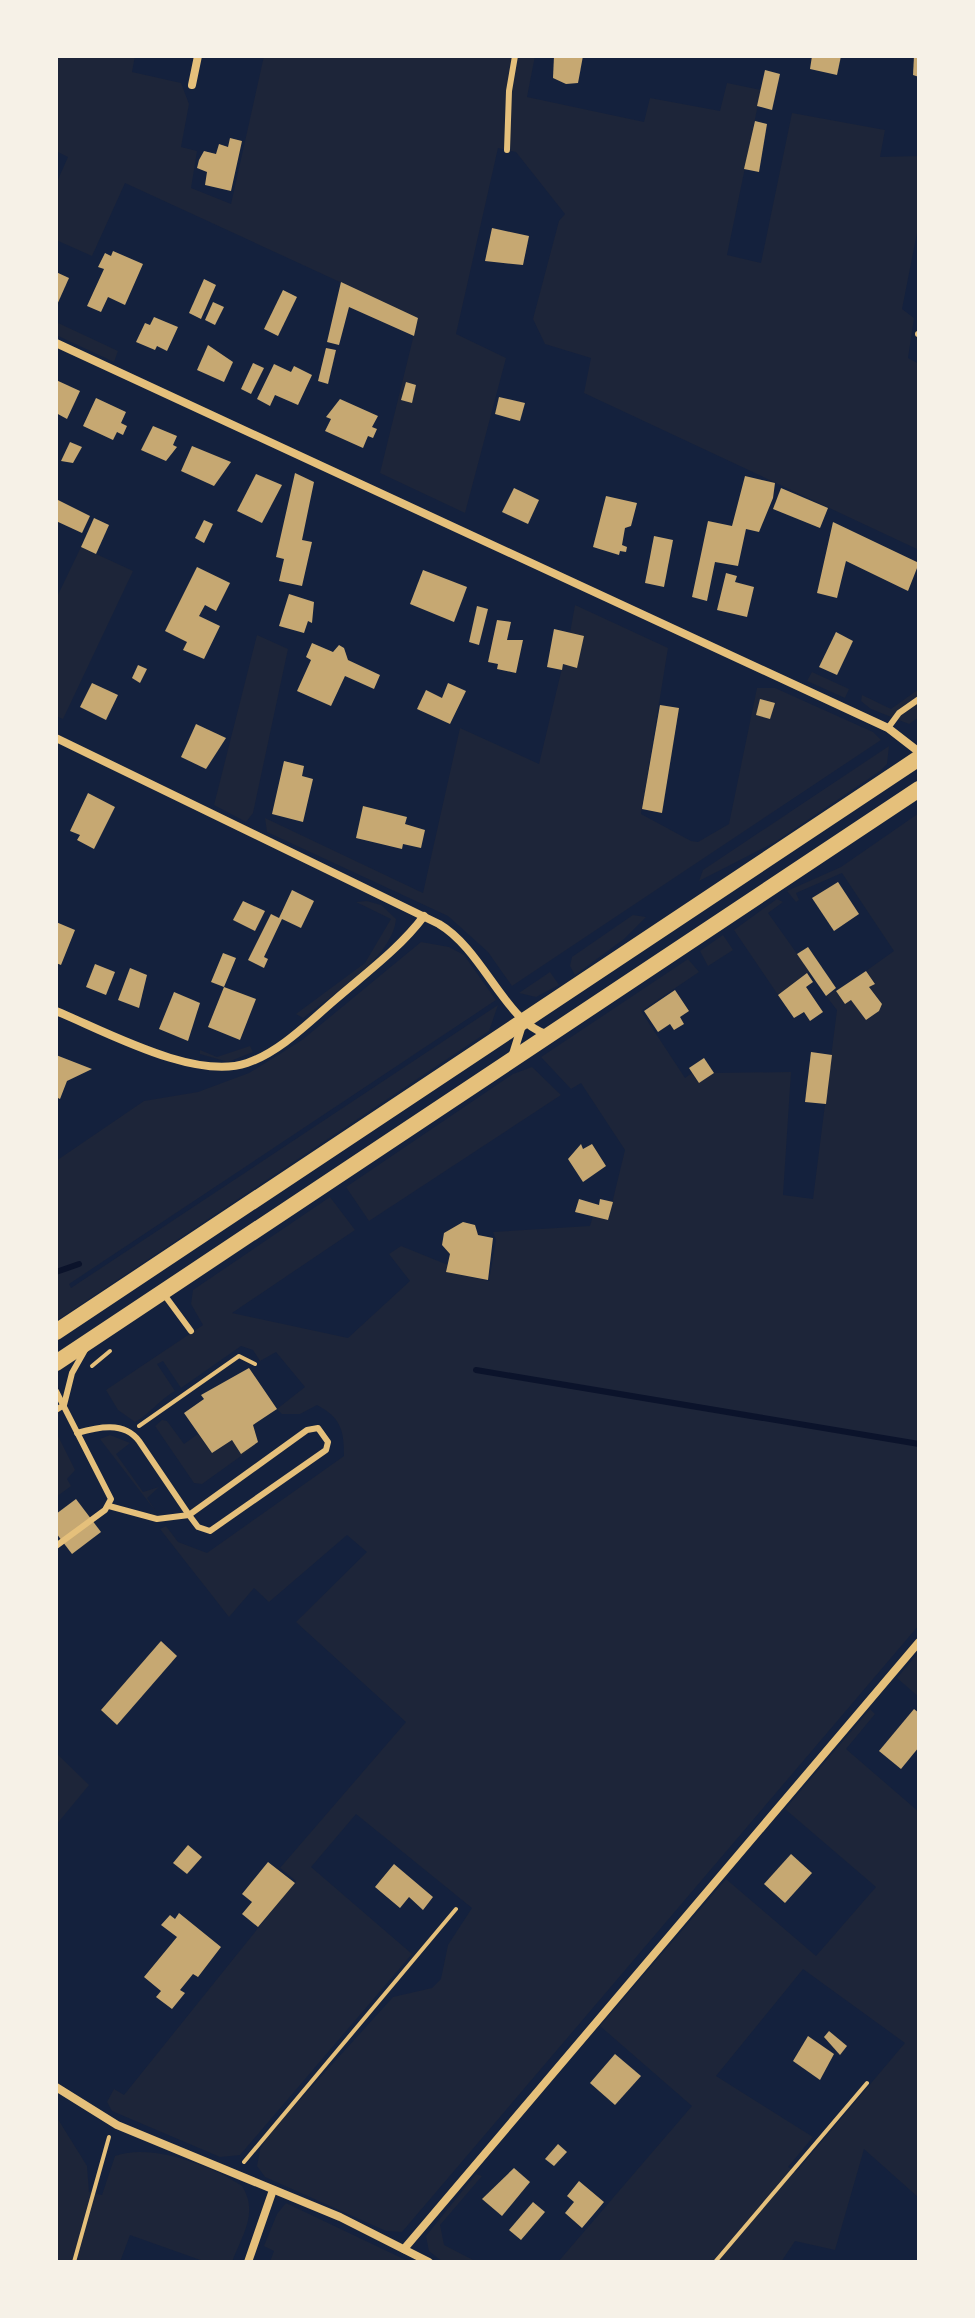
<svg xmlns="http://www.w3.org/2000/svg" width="975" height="2318" font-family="'Roboto Condensed',sans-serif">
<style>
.green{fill:#1d2539;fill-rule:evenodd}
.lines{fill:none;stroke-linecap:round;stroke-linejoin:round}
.stream{stroke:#0b132b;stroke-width:6}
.building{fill:#c6a872}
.path{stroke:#e5c07b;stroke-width:4}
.service{stroke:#e5c07b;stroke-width:6}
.minor{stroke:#e5c07b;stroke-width:8}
.secondary{stroke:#e5c07b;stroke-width:16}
</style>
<rect width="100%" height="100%" fill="#14213d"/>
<g class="green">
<path d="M56,56H135L132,72L181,83L189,104L181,147L197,151L191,188L231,204L264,56H535L527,97L644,122L650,98L720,111L727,83L761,90L727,255L761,263L792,113L885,130L880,157L919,156V223L902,309L914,318L908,358L919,364V550L584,393L591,358L545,344L533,319L559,221L565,214L516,152L498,148L456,334L506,358L465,513L380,473L418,318L125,183L92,256L56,240V184L68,157L56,151Z"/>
<path d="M56,322L118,351L114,362L56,335Z"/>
<path d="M81,547L133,571L63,719L56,716V599Z"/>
<path d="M575,605L668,648L641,814L691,841L698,842L729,824L757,688H775L873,732L881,740L512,986L488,952L448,916L267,832L265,818L423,893L460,728L539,764L563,664L577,667L584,636L570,633Z"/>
<path d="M257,635L288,649L253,813L246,822L214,805Z"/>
<path d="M812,672L849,689L845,698L807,681Z"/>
<path d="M919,689V717L909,724L871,709L861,701L862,695L891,709Z"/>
<path d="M889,746L887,764L880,771L775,842L699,881L703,870Z"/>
<path d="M919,813V1625L402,2232L386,2231L265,2177L257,2166L260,2150L268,2135L393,1997L432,1988L441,1979L448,1945L472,1908L356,1814L311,1867L412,1954L240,2155L220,2157L112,2111L107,2102L114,2089L124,2095L296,1881L280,1868L406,1722L296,1622L367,1552L347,1535L269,1602L254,1588L229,1617L160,1529L166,1526L178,1542L207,1553L344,1456C344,1430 341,1418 317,1405L300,1414H282L277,1409L305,1387L276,1352L260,1361L253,1350L241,1346L181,1388L163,1361L157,1364L175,1391C158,1401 151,1413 135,1422L118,1410L106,1390L203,1325L191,1304L193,1290L330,1197L355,1230L232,1313L348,1338L410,1281L389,1254L401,1246L448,1265L447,1272L489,1281L496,1240L493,1232L590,1226L593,1216L608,1220L625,1150L581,1083L571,1089L541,1057L688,959L699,972L641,1011L685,1078L692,1073L699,1083L714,1073L791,1072L783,1195L813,1199L837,1010L826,996L835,990L845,1003L851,1000L866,1020L879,1011L882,1004L869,987L875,983L866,971L894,951L842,873L796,893L799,900L796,902L787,891L841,867Z"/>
<path d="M777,899L783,902L768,913L810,972L778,995L734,930Z"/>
<path d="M367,901L381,905L396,919C393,957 331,996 303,1018L296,1014L365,963L391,919L356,902Z"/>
<path d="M633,915L646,917L624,939L575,975L570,966L572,957Z"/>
<path d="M723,935L733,950L708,966L700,951Z"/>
<path d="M421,942L449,947L464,955L496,1000L69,1284L71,1288L498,1005L489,1031L56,1321V1161L144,1101L198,1092L249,1073L302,1040Z"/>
<path d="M550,972L559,985L536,997L519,993Z"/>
<path d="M250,1046L253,1052L228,1062L200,1054V1050L217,1057Z"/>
<path d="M532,1067L561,1095L369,1221L346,1187L513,1074Z"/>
<path d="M162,1420L167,1421L184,1444L198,1434L212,1453L232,1440L242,1453L259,1443L202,1484L194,1483L155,1426Z"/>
<path d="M56,1432L75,1470L67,1479L71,1486L56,1497Z"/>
<path d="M110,1435L130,1443L116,1454L143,1492L159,1487L147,1498L157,1513L100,1439Z"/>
<path d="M919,1652V1697L897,1678Z"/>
<path d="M870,1709L875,1714L846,1749L919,1812V2198L864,2149L835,2250L795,2241L781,2262H558L692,2106L600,2026L726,1879L816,1956L876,1887L785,1809ZM803,1969L905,2043L796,2172L788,2167L813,2137L716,2076Z"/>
<path d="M56,1753L89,1785L56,1825Z"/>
<path d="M56,2116L87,2166L89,2192L102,2195L115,2156C152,2143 210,2165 242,2186C259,2213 242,2235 232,2262H206L130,2235L120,2262H56Z"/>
<path d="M476,2174L482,2176L440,2225L444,2245L477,2262H443L429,2251L426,2236Z"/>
<path d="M286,2203L410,2262H270L274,2251L264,2246L277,2214Z"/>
</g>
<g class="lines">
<g class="stream">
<path d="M56,1272L79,1264"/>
<path d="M476,1370L919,1444"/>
</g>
</g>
<g class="building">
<path d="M554,56H583L578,83L566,84L553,78Z"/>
<path d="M812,56H841L837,75L810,69Z"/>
<path d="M914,56H919V77L913,75Z"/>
<path d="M765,70L780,74L772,110L757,106Z"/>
<path d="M755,121L767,124L759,172L744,169Z"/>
<path d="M230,138L242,141L231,191L205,185L207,172L197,168L199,160L204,151L216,154L219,144L228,147Z"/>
<path d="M492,228L529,236L523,265L485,261Z"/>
<path d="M113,251L143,264L125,305L108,297L101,312L87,306L104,269L98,267L105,253L111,256Z"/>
<path d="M56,272L69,278L56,307Z"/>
<path d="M204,279L216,285L201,319L189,313Z"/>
<path d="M341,282L418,318L414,336L349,307L339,345L327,342Z"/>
<path d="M283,290L297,297L278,336L264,329Z"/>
<path d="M213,302L224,307L215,325L205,320Z"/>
<path d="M154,317L178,327L167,351L157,346L155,350L136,342L145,323L150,325Z"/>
<path d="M208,345L233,362L224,382L197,370Z"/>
<path d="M326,348L336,350L328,384L318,381Z"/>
<path d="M253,363L264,368L251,394L241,389Z"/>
<path d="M274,364L291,372L294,366L312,375L298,405L275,395L270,406L257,399Z"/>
<path d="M56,380L80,391L67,419L56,413Z"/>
<path d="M406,382L416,385L412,403L401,400Z"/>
<path d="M499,397L525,403L520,421L495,414Z"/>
<path d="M96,398L126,412L121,423L127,426L123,435L117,432L113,440L83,426Z"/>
<path d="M340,399L378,416L372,427L377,429L373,438L368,436L363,448L325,431L331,419L326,417Z"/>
<path d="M153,426L177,436L173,445L177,447L166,461L141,450Z"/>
<path d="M70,442L82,447L73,463L61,461Z"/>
<path d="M192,446L231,462L214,486L181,471Z"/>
<path d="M295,473L314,482L302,540L312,542L302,586L279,581L284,559L276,557Z"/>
<path d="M256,474L282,485L262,523L237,511Z"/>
<path d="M745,476L775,483L773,498L759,532L746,529L738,566L715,562L707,601L692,597L708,521L732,526Z"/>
<path d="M514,488L539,500L528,524L502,512Z"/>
<path d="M781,488L828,508L820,528L773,509Z"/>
<path d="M606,496L637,503L631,526L625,528L622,545L627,547L626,552L620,551L619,555L593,547Z"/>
<path d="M56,499L90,516L82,533L56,521Z"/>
<path d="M94,518L109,525L96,554L81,547Z"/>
<path d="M204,520L213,524L204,543L195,538Z"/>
<path d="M833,522L919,563L908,591L846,561L837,598L817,593Z"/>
<path d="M654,536L673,540L664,587L645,583Z"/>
<path d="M197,567L230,583L216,611L205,605L199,616L220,626L204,659L183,650L187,642L165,631Z"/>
<path d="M423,570L467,587L454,622L410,604Z"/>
<path d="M726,573L737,576L735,582L754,587L747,617L717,610Z"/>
<path d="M289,594L314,602L312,623L308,621L304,633L279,626Z"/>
<path d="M477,606L488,609L479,645L469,642Z"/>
<path d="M497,620L511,622L507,640H523L516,673L497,669L498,664L488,662Z"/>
<path d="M554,629L584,636L577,668L563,664L562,670L547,667Z"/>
<path d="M836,632L853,641L837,675L819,667Z"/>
<path d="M312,643L333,652L339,645L344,648L348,660L380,675L374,689L345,676L331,706L297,691L311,660L306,657Z"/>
<path d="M138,665L147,669L140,683L132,678Z"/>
<path d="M92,683L118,695L106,720L80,707Z"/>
<path d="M448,683L466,691L450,724L417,709L426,690L442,698Z"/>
<path d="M760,699L775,703L770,719L756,715Z"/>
<path d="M660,705L679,708L662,813L642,809Z"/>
<path d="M196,724L226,738L206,769L181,757Z"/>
<path d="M284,761L304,766L302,776L313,779L303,822L272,814Z"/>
<path d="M88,793L115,807L94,849L77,840L80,835L70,831Z"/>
<path d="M363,806L407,817L405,824L425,830L421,848L403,844L402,849L356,838Z"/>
<path d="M838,882L859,914L834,931L812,898Z"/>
<path d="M292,890L314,901L301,928L282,919L264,957L268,959L264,968L248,960L271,914L279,918Z"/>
<path d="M243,901L265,911L255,931L233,920Z"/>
<path d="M56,922L75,930L61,965L56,963Z"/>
<path d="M808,947L836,988L826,996L797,954Z"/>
<path d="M223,953L236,958L224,987L256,999L240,1040L208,1027L224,987L211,982Z"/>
<path d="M95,964L115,972L106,995L86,987Z"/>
<path d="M130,968L147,975L139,1008L118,1000Z"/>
<path d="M866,971L875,984L869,987L882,1004L879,1011L866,1020L851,1000L845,1004L836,991Z"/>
<path d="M807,973L813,982L806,987L823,1012L810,1021L804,1012L794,1018L778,995Z"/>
<path d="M675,990L689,1011L680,1017L684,1024L674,1030L670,1024L658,1032L644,1011Z"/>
<path d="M174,992L200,1003L188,1041L159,1029Z"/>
<path d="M811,1052L832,1055L826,1104L805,1102Z"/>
<path d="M56,1055L92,1069L67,1081L60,1099L56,1097Z"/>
<path d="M704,1058L714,1073L699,1083L689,1068Z"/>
<path d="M581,1144L583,1149L592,1144L606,1166L583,1182L568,1159Z"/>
<path d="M579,1199L599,1205L600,1199L613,1202L608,1220L575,1212Z"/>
<path d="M463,1222L475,1225L478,1235L493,1238L488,1280L446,1272L450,1254L442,1245L444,1233Z"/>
<path d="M249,1368L277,1409L253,1425L258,1442L241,1454L232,1440L212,1453L184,1413L204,1399L201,1395Z"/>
<path d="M76,1499L101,1532L72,1554L56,1533V1514Z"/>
<path d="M161,1641L177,1656L117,1725L101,1710Z"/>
<path d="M914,1709L919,1713V1747L901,1769L879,1751Z"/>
<path d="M188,1845L202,1857L187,1874L173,1863Z"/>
<path d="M791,1854L812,1873L785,1903L764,1884Z"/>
<path d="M268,1862L295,1883L258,1927L242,1914L252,1902L242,1894Z"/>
<path d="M394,1864L433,1897L423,1910L409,1897L400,1908L375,1887Z"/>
<path d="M179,1913L221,1947L198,1977L193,1974L180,1990L185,1993L172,2009L156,1997L161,1991L144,1977L177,1937L161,1925L170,1915L175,1919Z"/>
<path d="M829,2031L847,2046L840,2055L824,2037Z"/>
<path d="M808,2036L834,2054L820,2080L793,2061Z"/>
<path d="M615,2054L641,2076L615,2105L590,2083Z"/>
<path d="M558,2144L567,2152L554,2166L545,2159Z"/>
<path d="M514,2168L530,2182L502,2216L482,2199Z"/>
<path d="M579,2181L604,2202L582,2228L565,2213L574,2202L567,2196Z"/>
<path d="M533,2202L545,2212L521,2240L509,2230Z"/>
</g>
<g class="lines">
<g class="path">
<path d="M92,1366L110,1351"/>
<path d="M139,1426L239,1356L255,1364"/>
<path d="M244,2162L456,1909"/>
<path d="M74,2262L109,2137"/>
<path d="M715,2262L867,2083"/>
</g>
<g class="service">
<path d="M507,150L509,91L515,56"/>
<path d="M918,334H919"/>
<path d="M888,728L899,713L919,699"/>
<path d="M163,1293L191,1331"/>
<path d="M56,1391L111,1499L105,1510L56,1546"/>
<path d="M56,1410L64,1405L72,1373L85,1350"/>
<path d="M77,1433C98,1427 124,1421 139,1441L189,1515L198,1527L210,1531L326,1450L328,1442L318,1428L307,1430L189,1515L157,1519L109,1506"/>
</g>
<g class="minor">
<path d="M192,85L198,56"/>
<path d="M56,343L888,728L919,752"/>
<path d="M56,738L439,924C483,950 505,1021 546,1034"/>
<path d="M56,1011C105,1031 195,1081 247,1063C280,1052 309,1022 336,999C366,973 400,948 424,916"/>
<path d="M513,1054L523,1022"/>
<path d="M56,2087L117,2125L340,2217L429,2262"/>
<path d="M404,2249L919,1642"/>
<path d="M248,2262L273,2190"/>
</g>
<g class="secondary">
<path d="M56,1332L919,758"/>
<path d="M56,1363L919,789"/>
</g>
</g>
<rect width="975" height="2318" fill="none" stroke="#f6f1e7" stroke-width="116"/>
</svg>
